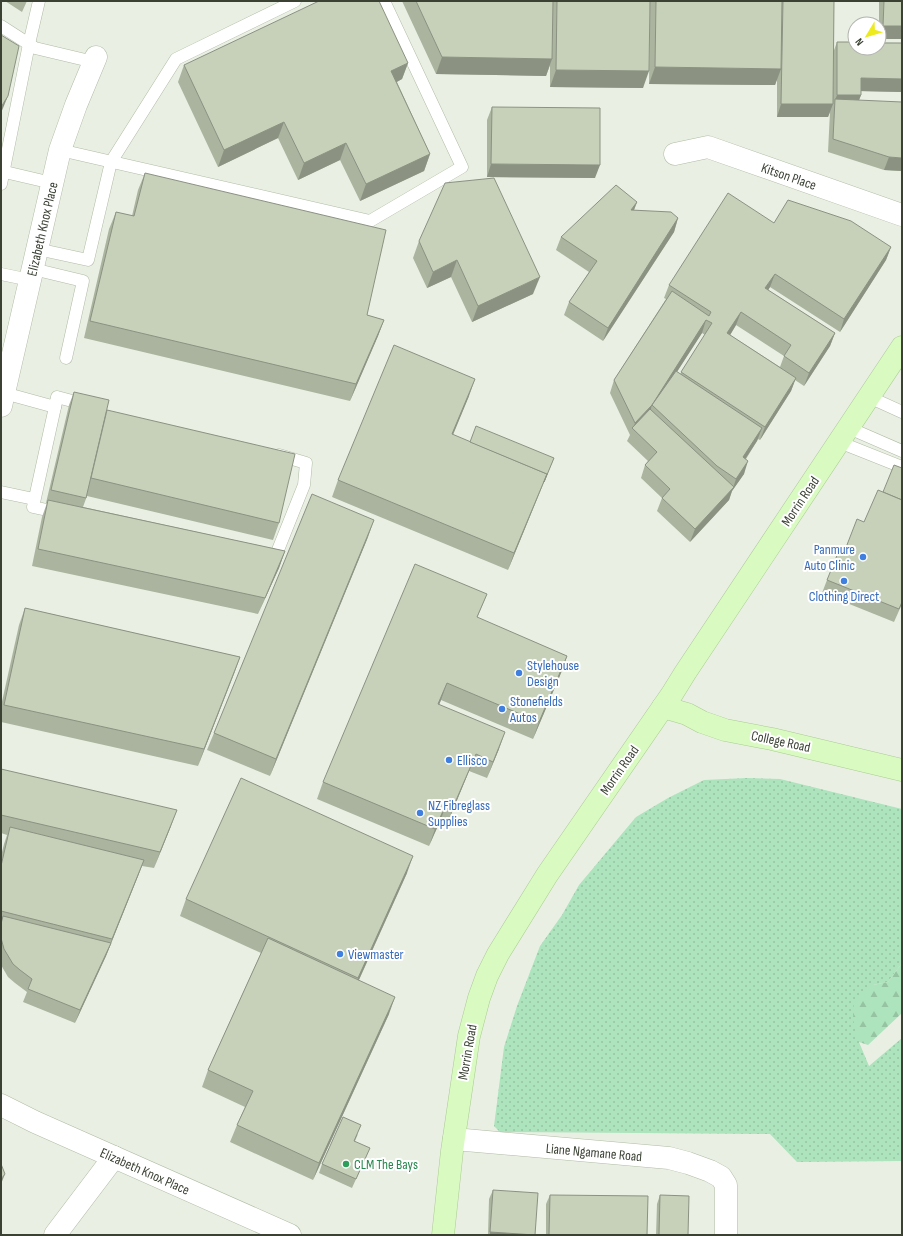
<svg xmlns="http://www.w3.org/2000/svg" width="903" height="1236" font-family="'Sofia Sans Condensed',sans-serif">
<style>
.grass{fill:url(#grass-dots)}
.forest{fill:url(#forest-firs)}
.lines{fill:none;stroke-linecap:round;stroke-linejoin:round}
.lane-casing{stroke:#b1bba6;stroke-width:13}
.street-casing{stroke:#b1bba6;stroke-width:23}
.secondary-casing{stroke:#abcb92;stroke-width:23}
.lane{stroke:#fff;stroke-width:12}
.street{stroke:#fff;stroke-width:22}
.secondary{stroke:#d9fbc2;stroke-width:22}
.wall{fill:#abb49f;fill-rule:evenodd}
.shaded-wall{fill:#8b9282}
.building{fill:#c7d1b9;stroke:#8b9282}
.shop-dot{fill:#3f7fe0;stroke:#fff;stroke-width:1.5}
.leisure-dot{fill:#2e9e5b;stroke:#fff;stroke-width:1.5}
.labels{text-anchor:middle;stroke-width:4;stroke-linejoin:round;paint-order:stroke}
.street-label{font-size:14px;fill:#3b4234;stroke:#fff}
.shop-label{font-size:14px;fill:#366cbe;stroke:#fff;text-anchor:start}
.leisure-label{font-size:14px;fill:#27864d;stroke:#fff;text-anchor:start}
</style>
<defs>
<pattern id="grass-dots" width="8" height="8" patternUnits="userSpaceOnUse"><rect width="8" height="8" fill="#ade3bd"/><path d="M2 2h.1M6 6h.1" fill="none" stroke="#96c4a3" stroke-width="1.8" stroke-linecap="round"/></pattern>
<pattern id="forest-firs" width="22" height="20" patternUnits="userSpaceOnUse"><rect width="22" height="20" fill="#ade3bd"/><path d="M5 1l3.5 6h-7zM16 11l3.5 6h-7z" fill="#96c4a3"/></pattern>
</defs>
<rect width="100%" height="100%" fill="#e9f0e3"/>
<path class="grass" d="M747,778L780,779L902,809V963L888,982L873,985L859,1042L869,1066L902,1038V1161L797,1162L770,1134H765L500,1132L494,1126L504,1047L517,1006L540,946L562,915L579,885L636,817L668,798L704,780Z"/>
<path class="forest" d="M902,963V1013L868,1045L859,1042L853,1019L854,1001L873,985L888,982Z"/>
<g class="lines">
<g class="lane-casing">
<g id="lane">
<path d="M1,26L35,48L94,62"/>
<path d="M60,150L370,221L462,167L384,1"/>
<path d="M1,171L52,183"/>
<path d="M1,184L29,44L39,1"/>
<path d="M37,249L88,260L111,162L176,59L295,1"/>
<path d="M33,269L83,281L66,358"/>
<path d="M1,274L30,280"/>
<path d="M4,393L55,407L57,397L87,405"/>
<path d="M869,397L902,412"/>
<path d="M55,407L33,507L61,513"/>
<path d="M849,428L902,451"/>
<path d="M839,442L902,467"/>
<path d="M1,492L34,499"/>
<path d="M270,560H274L304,485L306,463L279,455"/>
</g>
</g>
<g class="street-casing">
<g id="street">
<path d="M675,154L708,147L902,215"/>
<path d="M1,406L60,150L76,105L96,57"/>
<path d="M1,1105L35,1122L290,1235"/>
<path d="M454,1139L669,1158L688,1163L710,1171L721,1177L726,1185V1235"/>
<path d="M55,1235L114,1157"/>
</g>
</g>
<g class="secondary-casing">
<g id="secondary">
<path d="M663,707L687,714L702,722L725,730L772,739L902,770"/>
<path d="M443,1235L452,1151L469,1036L479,998L487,976L498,954L547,875L672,694L685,673L902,347"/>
</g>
</g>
<use href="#lane" class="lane"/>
<use href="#street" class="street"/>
<use href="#secondary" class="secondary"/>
</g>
<g class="wall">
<path d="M5,1H27L22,12Z"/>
<path d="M402,1H650L643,88L550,87V65L546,76L436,74Z"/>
<path d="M650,1H834L833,53L837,42L902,43V92L861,91V95L859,100L902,171L884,170L828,152L830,112L832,107L828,117H777V79L775,85L649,84Z"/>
<rect x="879" y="1" width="23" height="38"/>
<path d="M408,63L402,79L397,82L430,154L424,171L360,201L340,160L298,180L278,138L218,167L178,82L184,65Z"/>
<path d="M492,107L595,178L487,177V120Z"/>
<path d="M145,173L367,315L384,320L378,336L350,401L84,338L109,229L116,212L132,216L138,190Z"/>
<path d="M637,202L634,210L678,218L674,232L603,341L564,315L569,302L589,272L556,250L561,237Z"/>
<path d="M774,223L891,247L886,260L840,332L770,287L768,290L835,333L830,346L804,386L795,380L791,391L760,440L758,439L757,441L746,459L744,474L732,491L729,500L690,542L657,511L662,498L641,478L645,465L648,461L627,441L630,435L610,393L614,380L666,299L664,298L669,285ZM736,325L784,356L780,367L730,335ZM702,333L705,335L680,374L677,372Z"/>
<path d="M419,241L533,294L472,322L451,277L427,288L413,258Z"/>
<path d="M74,392L106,414L279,523L273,540L87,496L83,507L285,551L279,568L258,614L32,566L42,517L47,503H46L69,405Z"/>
<path d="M469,396L453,435L470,442L554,458L508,570L332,497L338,480Z"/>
<path d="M902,468V604L894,622L822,593L827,580L864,522L883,492Z"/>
<path d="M368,537L270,776L207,750L214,733Z"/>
<path d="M487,594L477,618L567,656L561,673L533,739L441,700L439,705L499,749L487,778L469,771L448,822L441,819L429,846L317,799L323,782Z"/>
<path d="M25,608L240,657L198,766L1,722V706L19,625Z"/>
<path d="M1,769L171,826L154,868L142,866L106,956L75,1023L23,1002L27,992L15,983L8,977L1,965V856L4,844L7,835L1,833Z"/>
<path d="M407,873L359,980L389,1014L313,1180L230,1142L237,1125L245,1107L202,1087L208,1070L261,953L180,916L186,899Z"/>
<path d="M358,1134L355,1141L366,1157L352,1188L319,1173L322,1164Z"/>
<path d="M493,1190L535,1235H488L489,1199Z"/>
<path d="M550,1195L647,1235H546V1204Z"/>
<path d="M660,1195L688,1235H656L657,1204Z"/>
</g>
<g class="shaded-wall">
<path d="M883,26H902V39H879Z"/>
<path d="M442,57L552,59L546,76L436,74Z"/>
<path d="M408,63L402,79L385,88L391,71Z"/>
<path d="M655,67L781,69L775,85L649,84Z"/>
<path d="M556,70L649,71L643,88L550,87Z"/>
<path d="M861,78L902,79V92L856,91Z"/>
<path d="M837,95H861L856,108L835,100Z"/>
<path d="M8,96L1,113V114V107Z"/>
<path d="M781,104H833L828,117H777Z"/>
<path d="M284,122L278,138L218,167L224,150Z"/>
<path d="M346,143L340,160L298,180L304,163Z"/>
<path d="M430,154L424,171L360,201L366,184Z"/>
<path d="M889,157L902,158V171L884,170Z"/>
<path d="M491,164L600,165L595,178L487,177Z"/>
<path d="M637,202L632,215L631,210Z"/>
<path d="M678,218L674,232L603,341L608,328Z"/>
<path d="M891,247L886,260L840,332L844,319Z"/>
<path d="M457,260L451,277L427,288L433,272Z"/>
<path d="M775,274L770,287L761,302L765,288Z"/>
<path d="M540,277L533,294L472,322L478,306Z"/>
<path d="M741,312L736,325L723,347L727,333Z"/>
<path d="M384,320L378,336L350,401L356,384Z"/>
<path d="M706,320L702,333L654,407L652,405L649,415L633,429L635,423Z"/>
<path d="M835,333L830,346L804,386L809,373Z"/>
<path d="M796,378L791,391L760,440L765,427Z"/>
<path d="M475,379L469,396L446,451L452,434Z"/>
<path d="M762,428L757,441L738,470L743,457Z"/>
<path d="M554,458L550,467L508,570L514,553Z"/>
<path d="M748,461L744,474L732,491L729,500L690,542L695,529L733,488L736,479Z"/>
<path d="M374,520L368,537L270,776L276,759Z"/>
<path d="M285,551L279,568L258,614L265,598Z"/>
<path d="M567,656L561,673L533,739L539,722Z"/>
<path d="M240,657L234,674L198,766L204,749Z"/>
<path d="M447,683L441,700L432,721L438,704Z"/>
<path d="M505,732L499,749L487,778L493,762Z"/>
<path d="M476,754L448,822L454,805Z"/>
<path d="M447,802L441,819L429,846L435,829Z"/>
<path d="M177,810L171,826L154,868L160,852Z"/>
<path d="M413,856L407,873L352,995L358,978Z"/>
<path d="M144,860L138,876L106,956L112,939Z"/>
<path d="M111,943L106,956L75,1023L80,1010Z"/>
<path d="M395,997L389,1014L313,1180L319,1163Z"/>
<path d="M5,1174L1,1184V1179Z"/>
<path d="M490,1232L532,1235H490Z"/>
</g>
<g class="building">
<path d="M319,1H379L408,63L391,71L430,154L366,184L346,143L304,163L284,122L224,150L184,65Z"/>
<path d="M416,1H553L552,59L442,57Z"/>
<path d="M557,1H650L649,71L556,70Z"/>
<path d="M656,1H782L781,69L655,67Z"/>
<path d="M783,1H834L833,104H781Z"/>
<path d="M884,1H902V26H883Z"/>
<path d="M1,35L19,46L8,96L1,107Z"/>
<path d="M837,42H855V48H879V43H902V79L861,78V95H837Z"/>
<path d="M835,99L902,102V158L889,157L833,139Z"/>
<path d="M492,107L600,108V165L491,164Z"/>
<path d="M145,173L386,230L367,315L384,320L356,384L90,321L116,212L134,216Z"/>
<path d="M494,178L540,277L478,306L457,260L433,272L419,241L445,183Z"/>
<path d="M616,185L637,202L631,210L671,212L678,218L608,328L569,302L597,261L561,237Z"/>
<path d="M728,193L774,223L788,200L851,221L891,247L844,319L775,274L765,288L835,333L809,373L784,356L791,345L741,312L727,333L796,378L765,427L681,372L712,323L706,320L652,405L635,423L614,380L672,291L709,316L711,312L669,285Z"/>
<path d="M394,345L475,379L452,434L547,474L514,553L338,480Z"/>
<path d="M676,371L762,428L743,457L748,461L736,479L717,466L652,405Z"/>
<path d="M74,392L109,400L86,498L51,490Z"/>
<path d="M650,409L734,487L695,529L662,498L670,489L645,465L657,452L632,428Z"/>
<path d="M107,410L295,454L279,523L91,478Z"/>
<path d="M476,426L554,458L544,482L547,474L470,442Z"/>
<path d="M894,465L902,468V500L883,492Z"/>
<path d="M878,490L902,500V602L899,609L827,580L840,548L845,550L857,519L864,522Z"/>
<path d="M312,494L374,520L276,759L214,733Z"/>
<path d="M48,500L285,551L265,598L38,549Z"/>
<path d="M415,564L487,594L477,617L567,656L539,722L447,683L438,704L505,732L493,762L476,754L454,805L447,802L435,829L323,782Z"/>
<path d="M25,608L240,657L204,749L4,705Z"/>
<path d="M1,769L177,810L160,852L1,815Z"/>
<path d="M241,778L413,856L358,978L186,899Z"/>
<path d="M10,827L144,860L112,939L1,911V866Z"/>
<path d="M3,916L111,943L80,1010L28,989L32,979L20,970L13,964L4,949L1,938V924Z"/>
<path d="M268,938L395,997L319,1163L237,1125L253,1091L208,1070Z"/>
<path d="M343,1117L361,1125L354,1141L370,1148L356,1179L322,1164Z"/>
<path d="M1,1164L5,1174L1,1179Z"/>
<path d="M493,1190L538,1193L535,1235L490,1232Z"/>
<path d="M550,1195L648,1196L647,1235H549Z"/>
<path d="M660,1195L689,1196L688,1235H659Z"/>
</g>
<g class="shop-dot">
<circle cx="863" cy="557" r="4"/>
<circle cx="844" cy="581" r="4"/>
<circle cx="519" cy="673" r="4"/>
<circle cx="502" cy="709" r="4"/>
<circle cx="449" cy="760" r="4"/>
<circle cx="420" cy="813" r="4"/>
<circle cx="340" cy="954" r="4"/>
</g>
<circle class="leisure-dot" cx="346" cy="1164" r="4"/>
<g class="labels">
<g class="street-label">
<text transform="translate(789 176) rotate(19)" y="5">Kitson Place</text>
<text transform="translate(42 229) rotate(-77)" y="5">Elizabeth Knox Place</text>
<text transform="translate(800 501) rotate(-56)" y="5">Morrin Road</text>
<text transform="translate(781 741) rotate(12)" y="5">College Road</text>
<text transform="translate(619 770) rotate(-55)" y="5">Morrin Road</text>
<text transform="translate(467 1052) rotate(-80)" y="5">Morrin Road</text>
<text transform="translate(594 1152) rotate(5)" y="5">Liane Ngamane Road</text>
<text transform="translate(145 1171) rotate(24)" y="5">Elizabeth Knox Place</text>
</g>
<g class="shop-label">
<text x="855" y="554" text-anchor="end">Panmure<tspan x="855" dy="16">Auto Clinic</tspan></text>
<text x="844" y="601" text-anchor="middle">Clothing Direct</text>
<text x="527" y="670">Stylehouse<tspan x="527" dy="16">Design</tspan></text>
<text x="510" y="706">Stonefields<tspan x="510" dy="16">Autos</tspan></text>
<text x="457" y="765">Ellisco</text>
<text x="428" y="810">NZ Fibreglass<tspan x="428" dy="16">Supplies</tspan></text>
<text x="348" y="959">Viewmaster</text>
</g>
<g class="leisure-label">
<text x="354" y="1169">CLM The Bays</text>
</g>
</g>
<rect width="903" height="1236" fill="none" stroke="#3b4234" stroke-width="4"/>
<g transform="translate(867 36) rotate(232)"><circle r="19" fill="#ffffff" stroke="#b1b3ae"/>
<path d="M0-3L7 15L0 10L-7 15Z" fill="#edea1d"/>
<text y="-6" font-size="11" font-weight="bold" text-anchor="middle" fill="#3b4234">N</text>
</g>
</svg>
